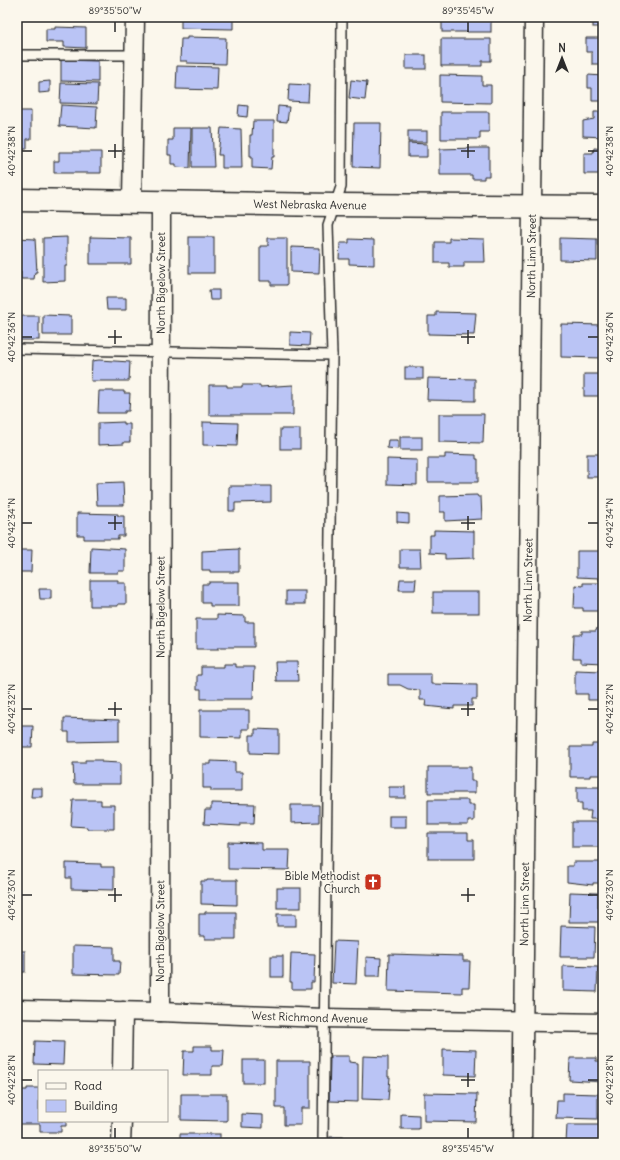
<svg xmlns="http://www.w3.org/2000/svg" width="620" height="1160" font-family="Delius,sans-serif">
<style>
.building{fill:#bac4f5;stroke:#2b2b2b}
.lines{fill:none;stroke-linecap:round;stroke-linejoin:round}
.service-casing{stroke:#2b2b2b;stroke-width:12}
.minor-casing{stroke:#2b2b2b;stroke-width:21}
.tertiary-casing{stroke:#2b2b2b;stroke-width:25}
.service{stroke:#fbf7ec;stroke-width:9}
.minor{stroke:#fbf7ec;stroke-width:18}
.tertiary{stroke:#fbf7ec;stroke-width:22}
.ticks{fill:none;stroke:#2b2b2b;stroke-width:1.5}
.labels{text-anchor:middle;stroke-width:3.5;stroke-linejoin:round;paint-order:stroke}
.street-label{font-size:11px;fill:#2b2b2b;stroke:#fbf7ec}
.poi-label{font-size:11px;fill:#2b2b2b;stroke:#fbf7ec;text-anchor:end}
.neatline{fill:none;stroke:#2b2b2b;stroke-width:1.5}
.ticks-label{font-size:10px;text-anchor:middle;fill:#2b2b2b}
</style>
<rect width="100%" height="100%" fill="#fbf7ec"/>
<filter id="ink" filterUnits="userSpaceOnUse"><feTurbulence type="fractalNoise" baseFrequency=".025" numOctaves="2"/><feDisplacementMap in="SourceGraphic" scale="8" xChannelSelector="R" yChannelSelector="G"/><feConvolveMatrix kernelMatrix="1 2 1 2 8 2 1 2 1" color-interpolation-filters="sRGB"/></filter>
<g filter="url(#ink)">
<g class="building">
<path d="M181,17H233V29L181,28Z"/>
<rect x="442" y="17" width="49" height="15"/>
<rect x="593" y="17" width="10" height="10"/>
<path d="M55,27L86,28V48L64,47V42H46V29H55Z"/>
<path d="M187,37L226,38L225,64L187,63V61H180L181,39H187Z"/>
<path d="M586,38H603V64H592V52H586Z"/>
<path d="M441,39H491V61H482V66H441Z"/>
<rect x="406" y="55" width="20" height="14"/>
<path d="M61,60L98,61V82L61,81Z"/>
<path d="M177,66L218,67L217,90L176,89Z"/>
<path d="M440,75L482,76V85H491V103L440,102Z"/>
<path d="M588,75L603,76V101H592V88H588Z"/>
<path d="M351,80L367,82L365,100L349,98Z"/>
<path d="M50,81V92L39,93V82Z"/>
<path d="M61,83L98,84L97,104L60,103Z"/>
<path d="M289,84L309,85L308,102L288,101Z"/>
<path d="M61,105L97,107L96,128L59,126Z"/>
<path d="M239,105L248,106L247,117L238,116Z"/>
<path d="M278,106L289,107L287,122L277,121Z"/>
<path d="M17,111H31V139H27V149H24V151H17Z"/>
<path d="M441,112H489V132H480V139H441Z"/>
<path d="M594,112H603V137L583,136V121L594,119Z"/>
<path d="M253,121H274V157H272L271,169L252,168V156H250V135H252Z"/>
<path d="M354,123H381L380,168L353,167Z"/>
<path d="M173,128H191L190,168L176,167V164H171V155H168V140H173Z"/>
<path d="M192,128H212L214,167H192Z"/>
<path d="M221,128L241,129L242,168H222V155H218Z"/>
<rect x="408" y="131" width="19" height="11"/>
<path d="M408,143L427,144V157H408Z"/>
<path d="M475,148H489V176H484V179H472V175H440V149Z"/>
<path d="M594,148L603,149V174H584V153H593Z"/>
<path d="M59,152H101V173H54V161H59Z"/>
<path d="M67,237V266H65V281L43,282V238Z"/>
<path d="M90,237L131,238V264H90Z"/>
<rect x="189" y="237" width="25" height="36"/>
<path d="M17,238L35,239L37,272H35L34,279H21V272H17Z"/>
<path d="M268,238H287V285H271V281H260V246H268Z"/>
<path d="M449,238L484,239L485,262H464V267H449V263H435V242H449Z"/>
<path d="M560,238L597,239V261L560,260Z"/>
<path d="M349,239L374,240V265L349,264V259H339L340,243H349Z"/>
<path d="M291,247L320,248L319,273L291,272Z"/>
<path d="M209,290H219V300H210Z"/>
<path d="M106,298H126V310H107Z"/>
<path d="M436,312L476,313L474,335L428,334V316H436Z"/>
<path d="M43,315L71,316V335H43Z"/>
<rect x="17" y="316" width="22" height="24"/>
<path d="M561,324L603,325V358L561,357Z"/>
<path d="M290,332L310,333L309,346L290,345Z"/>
<path d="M99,360L130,362L129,381H91L92,361Z"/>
<rect x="405" y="367" width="18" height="12"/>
<rect x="584" y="374" width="19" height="22"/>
<path d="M428,378L475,379V401L427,400Z"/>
<path d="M209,385H227V387H242V385H260V387L293,385V415H209Z"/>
<path d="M99,391H124V393H130L129,411H125V413H98Z"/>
<path d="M439,414H484L483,443L439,442Z"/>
<path d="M124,422V424H130V442H124V444L98,445V423Z"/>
<path d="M203,422L238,423L237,446L203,445Z"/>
<rect x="280" y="429" width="20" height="20"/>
<rect x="400" y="437" width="22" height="13"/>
<path d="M388,440H398V449L387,448Z"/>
<path d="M445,454L476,455V459H478V482H428V458H445Z"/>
<rect x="587" y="454" width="16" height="23"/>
<path d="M387,459L417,460V485L387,484Z"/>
<path d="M123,482L124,505H97L96,483Z"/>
<path d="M229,486H271V502L235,503V511H229Z"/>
<path d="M477,495L478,497H481L482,519L445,521V512H440V496Z"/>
<path d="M77,513L118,514V516H124V536H118V539H84V535H77Z"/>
<path d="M397,513L409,514V523L397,522Z"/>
<path d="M434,530L474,531V558L445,559V554L430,553V535H434Z"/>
<path d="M91,547L125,549V571H119L118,573H90Z"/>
<path d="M239,549V572H210V570H202V551Z"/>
<path d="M400,549H420L421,567H400Z"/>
<path d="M17,550H32L31,572H17Z"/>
<path d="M577,551H603V581H599V578L577,577Z"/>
<path d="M400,579H416L415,590H399Z"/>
<path d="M90,580H118V583H126V604H118V606H90Z"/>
<path d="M209,582H239V606H210V603H202V584H209Z"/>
<path d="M583,583H603V611H583V608H574L575,585L583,586Z"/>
<path d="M39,589H51V599H40Z"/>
<rect x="286" y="591" width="19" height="13"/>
<rect x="433" y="592" width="46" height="21"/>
<path d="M217,615L245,616V622H254V647H219V649H196V619H217Z"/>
<path d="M597,628H603V663L581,662V658H573L574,634H582V631H596Z"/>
<path d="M275,662H297L298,681H276Z"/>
<path d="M224,664H235V667H254L253,699H201V689H197V675H201V667H224Z"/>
<path d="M575,670L603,671V695H601V700H588V694H575Z"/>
<path d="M388,674H431V684L477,685V699H472V706H454V709L425,706L426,700H420V690L408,689L400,685H388Z"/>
<path d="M200,710H249V729H242V738L200,737Z"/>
<path d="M64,718L119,720V741L69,742V732H64Z"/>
<path d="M17,726H33L32,747H17Z"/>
<path d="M255,729L279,730V754L250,753V735H255Z"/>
<path d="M592,744H603V775H590V777H570V747H592Z"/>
<path d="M85,760H101V762L120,763V784H74L73,763H85Z"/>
<path d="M211,761L235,762V772H242V791H211V788H203V764H211Z"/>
<path d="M428,767H471V781H475V793H428Z"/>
<rect x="389" y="787" width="16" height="11"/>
<path d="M577,787H603V819H590L591,811H582V803H577Z"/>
<path d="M32,788H42V797H31Z"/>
<path d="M73,800H101V805H114V829H87V827L71,826Z"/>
<path d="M428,800H468V805H474V821H468V825H428Z"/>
<path d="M211,803L255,804L254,823H240V826L204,824L205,810H211Z"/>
<path d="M291,805H319V822L291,823Z"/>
<rect x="389" y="816" width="17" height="11"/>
<path d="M572,822H603L602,847H572Z"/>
<path d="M428,833H468V840H474V859H428Z"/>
<path d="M228,842L262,843V850H290L289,870L228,869Z"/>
<path d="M573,862H603V877H600V883H593V885L567,882V866H573Z"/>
<path d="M66,863L101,864V867H114V890L71,889V878H66Z"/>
<path d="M207,880H237V905L201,904V881H207Z"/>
<rect x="277" y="888" width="24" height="20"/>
<path d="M570,892L598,893V908H603V919H601V922H569Z"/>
<path d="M205,912H236V939H205V936H199V914H205Z"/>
<rect x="277" y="914" width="19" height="12"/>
<path d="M561,926L595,927L594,957H560Z"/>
<path d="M334,941L358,942L356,984L332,983Z"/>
<path d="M73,946L114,947V961H120L119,975L73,974Z"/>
<rect x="17" y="951" width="8" height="21"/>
<path d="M291,953L315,954L314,982H311V989H292V982H290Z"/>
<path d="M389,954L463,956V961H470L469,987H462V993L388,991Z"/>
<rect x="271" y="956" width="12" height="21"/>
<path d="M366,957L381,958L380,976H366Z"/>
<path d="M563,966L598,967L597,992L563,991Z"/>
<path d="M35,1041L64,1042L63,1065L34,1064Z"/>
<path d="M194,1046H212V1050H224L223,1066H212V1075H183L184,1051H194Z"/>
<path d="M443,1049L476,1050L475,1076L443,1075Z"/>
<path d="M330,1056H349V1062L358,1063V1102L329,1101Z"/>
<path d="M363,1056L388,1057V1077H390L388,1100L362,1099Z"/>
<path d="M570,1058H596V1061H603V1082L569,1080Z"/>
<rect x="243" y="1060" width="21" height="23"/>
<path d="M276,1061H310V1108H301V1125H284V1108H276Z"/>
<path d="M27,1088H39V1121H66V1126H61V1132H40V1124H17V1090H27Z"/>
<path d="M424,1093L477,1094L476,1122L424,1121Z"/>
<path d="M563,1093L598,1094V1119L556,1118L557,1100H563Z"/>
<path d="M181,1094H227V1121L181,1120Z"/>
<path d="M242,1114L263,1115V1128L242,1127Z"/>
<path d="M401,1114L419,1115V1129H401Z"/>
<path d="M567,1125H603V1143H566Z"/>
<rect x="180" y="1134" width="40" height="9"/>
<rect x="330" y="1137" width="13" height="6"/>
<path d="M20,1142L61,1143H20Z"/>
</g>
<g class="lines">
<g class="service-casing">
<g id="service">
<path d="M17,55H135"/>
<path d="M17,349L332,355"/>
<path d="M323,1143L332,355L328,225L341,187L342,17"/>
</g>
</g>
<g class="minor-casing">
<g id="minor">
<path d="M132,201L135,17"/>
<path id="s1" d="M17,1009L160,1012L324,1018L603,1023"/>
<path id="s2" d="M160,1012L161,202"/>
<path d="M122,1071L123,1011"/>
<path d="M121,1143L122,1121"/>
<path id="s3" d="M522,1143L534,17"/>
</g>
</g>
<g class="tertiary-casing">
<g id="tertiary">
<path id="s4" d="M17,200L334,205L603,207"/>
</g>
</g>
<use href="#service" class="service"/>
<use href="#minor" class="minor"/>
<use href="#tertiary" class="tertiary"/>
</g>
</g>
<path class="ticks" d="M115,22V32M468,22V32M115,144V158M468,144V158M22,151H32M108,151H122M461,151H475M588,151H598M115,330V344M468,330V344M22,337H32M108,337H122M461,337H475M588,337H598M115,516V530M468,516V530M22,523H32M108,523H122M461,523H475M588,523H598M115,702V716M468,702V716M22,709H32M108,709H122M461,709H475M588,709H598M115,888V902M468,888V902M22,895H32M108,895H122M461,895H475M588,895H598M468,1073V1087M22,1080H32M461,1080H475M588,1080H598M115,1128V1138M468,1128V1138"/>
<defs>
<g id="church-square" transform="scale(0.9)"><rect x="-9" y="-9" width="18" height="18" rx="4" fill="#c8321e" stroke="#fbf7ec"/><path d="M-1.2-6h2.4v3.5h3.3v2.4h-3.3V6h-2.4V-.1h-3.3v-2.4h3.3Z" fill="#fff"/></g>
</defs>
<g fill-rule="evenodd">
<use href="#church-square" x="373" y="882"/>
</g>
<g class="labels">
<g class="street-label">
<text dy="4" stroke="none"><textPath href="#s4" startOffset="293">West Nebraska Avenue</textPath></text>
<text dy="4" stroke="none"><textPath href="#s3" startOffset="887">North Linn Street</textPath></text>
<text dy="4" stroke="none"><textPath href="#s2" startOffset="729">North Bigelow Street</textPath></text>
<text dy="4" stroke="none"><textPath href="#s3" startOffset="563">North Linn Street</textPath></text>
<text dy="4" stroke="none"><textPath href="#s2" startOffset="405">North Bigelow Street</textPath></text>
<text dy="4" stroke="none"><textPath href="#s3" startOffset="239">North Linn Street</textPath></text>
<text dy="4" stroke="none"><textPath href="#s2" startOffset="81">North Bigelow Street</textPath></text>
<text dy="4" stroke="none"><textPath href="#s1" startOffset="293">West Richmond Avenue</textPath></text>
</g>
<g class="poi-label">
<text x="360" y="880">Bible Methodist<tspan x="360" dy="13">Church</tspan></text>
</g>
</g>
<rect width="620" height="1160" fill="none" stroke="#fbf7ec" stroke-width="44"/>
<rect x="38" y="1070" width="130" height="52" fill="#fbf7ec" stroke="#a8a59f"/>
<rect x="46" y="1083" width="20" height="6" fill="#fbf7ec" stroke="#a8a59f"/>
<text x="74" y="1090" font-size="12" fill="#2b2b2b">Road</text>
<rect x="46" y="1100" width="20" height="12" fill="#bac4f5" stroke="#a8a59f"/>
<text x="74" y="1110" font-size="12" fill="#2b2b2b">Building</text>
<g transform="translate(562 58)" stroke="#fbf7ec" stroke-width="3" paint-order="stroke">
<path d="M0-3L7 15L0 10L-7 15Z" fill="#2b2b2b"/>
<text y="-6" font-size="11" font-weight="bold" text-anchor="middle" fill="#2b2b2b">N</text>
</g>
<rect x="22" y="22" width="576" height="1116" class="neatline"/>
<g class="ticks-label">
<text x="115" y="14">89°35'50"W</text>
<text x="468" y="14">89°35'45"W</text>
<text transform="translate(11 151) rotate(-90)" y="4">40°42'38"N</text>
<text transform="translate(609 151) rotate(-90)" y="4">40°42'38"N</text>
<text transform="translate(11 337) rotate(-90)" y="4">40°42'36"N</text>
<text transform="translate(609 337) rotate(-90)" y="4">40°42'36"N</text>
<text transform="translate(11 523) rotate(-90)" y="4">40°42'34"N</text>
<text transform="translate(609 523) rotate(-90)" y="4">40°42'34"N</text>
<text transform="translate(11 709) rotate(-90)" y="4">40°42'32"N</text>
<text transform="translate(609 709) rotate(-90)" y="4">40°42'32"N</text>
<text transform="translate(11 895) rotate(-90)" y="4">40°42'30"N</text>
<text transform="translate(609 895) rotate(-90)" y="4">40°42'30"N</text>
<text transform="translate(11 1080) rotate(-90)" y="4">40°42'28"N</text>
<text transform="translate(609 1080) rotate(-90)" y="4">40°42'28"N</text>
<text x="115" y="1152">89°35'50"W</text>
<text x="468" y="1152">89°35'45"W</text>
</g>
</svg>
